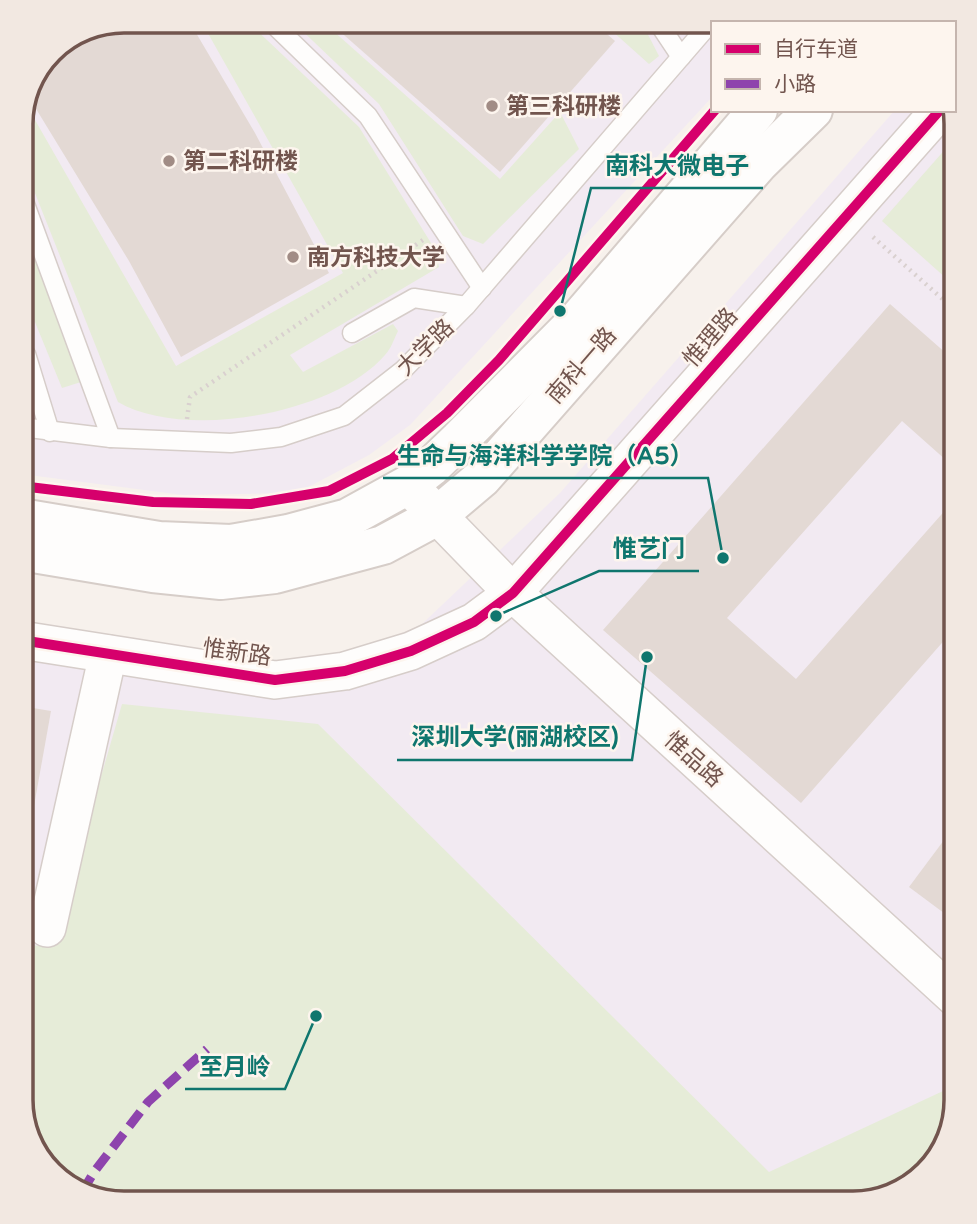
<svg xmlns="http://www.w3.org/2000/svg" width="977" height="1224" font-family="'Varela Round','Noto Sans SC',sans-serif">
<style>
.education{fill:#f2eaf2}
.green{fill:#e6ecd8}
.building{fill:#e3d9d4}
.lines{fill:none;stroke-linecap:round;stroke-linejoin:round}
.lane-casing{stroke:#d6cdc9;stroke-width:21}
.street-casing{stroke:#d6cdc9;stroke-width:40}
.secondary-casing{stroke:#d6cdc8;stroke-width:42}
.path{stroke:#d9d0cf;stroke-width:4.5;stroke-dasharray:2 5;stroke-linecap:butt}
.lane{stroke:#fefdfc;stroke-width:18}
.street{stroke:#fefdfc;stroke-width:37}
.secondary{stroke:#fefdfc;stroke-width:38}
.quiet{stroke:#8e44ad;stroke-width:9;stroke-dasharray:18 9;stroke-linecap:butt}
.cycleway-casing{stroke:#fdf5ee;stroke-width:15}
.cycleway{stroke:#d6006c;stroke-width:10}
.poi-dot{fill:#a18c85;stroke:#fdf5ee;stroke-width:2.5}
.labels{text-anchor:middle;stroke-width:5;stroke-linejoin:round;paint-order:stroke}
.poi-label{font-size:23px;font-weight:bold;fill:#72554e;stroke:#fdf5ee;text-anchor:start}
.street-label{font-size:23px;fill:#72554e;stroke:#fdf5ee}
.rim{fill:none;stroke:#72554e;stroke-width:3.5}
.leader{fill:none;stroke:#0f766e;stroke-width:2.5}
.callout-dot{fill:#0f766e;stroke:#fdf5ee;stroke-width:2.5}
.callout-label{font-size:24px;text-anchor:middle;font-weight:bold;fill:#0f766e;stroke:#fdf5ee;stroke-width:5;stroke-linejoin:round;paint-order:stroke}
</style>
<rect width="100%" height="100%" fill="#f7f1ec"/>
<g class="education">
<path d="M124,21H776L713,23V96L410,425L369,455L297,493L183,495L21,474V117L56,47Z"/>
<path d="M895,110H952L956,124V1100L942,1151L910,1185L853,1203H124L73,1189L39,1157L21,1100V624L256,666L373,648L421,625L560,493Z"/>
</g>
<g class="green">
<path d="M201,21H247L359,127L436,251L439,267L290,355L303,372L393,324L398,331C394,339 391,349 385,355C334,414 185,441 118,402L21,158V117L27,106L176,366L343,273Z"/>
<path d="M292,21H322L500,179L560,112L579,149L483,244L463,236L379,104Z"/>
<path d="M601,21H641L659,56L649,64Z"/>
<path d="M956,137V287L882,221Z"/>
<path d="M21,223L81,382L62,388L21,288Z"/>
<path d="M122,704L318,724L769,1172L956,1085V1100L942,1151L910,1185L853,1203H124L73,1189L39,1157L21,1100V945L52,946Z"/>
</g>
<g class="building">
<path d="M124,21H189L255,133L329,273L181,357L129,261L30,99L56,47Z"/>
<path d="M328,21H592L615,41L500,172Z"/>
<path d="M890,304L956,362V469L902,421L727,618L796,679L956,498V627L801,803L603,630Z"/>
<path d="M21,706L51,711L34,806L21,804Z"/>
<path d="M956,824V922L909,887Z"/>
</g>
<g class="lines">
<g class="lane-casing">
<g id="lane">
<path d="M270,21L368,116L482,288"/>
<path d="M657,21L681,57"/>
<path d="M21,193L111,438"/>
<path d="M352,333L414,298L466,306"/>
<path d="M26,354L50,432"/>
<path d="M21,427L111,438L231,443L281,437L344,416L403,370L466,306L712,21"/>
</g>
</g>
<g class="street-casing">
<g id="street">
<path d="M408,485L513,593L956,998"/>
<path d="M21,640L275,680L345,671L411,651L474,622L513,593L940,110"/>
<path d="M47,928L108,654"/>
</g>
</g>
<g class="secondary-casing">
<g id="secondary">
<path d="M831,23L832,21"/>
<path d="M21,518L159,541L231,544L288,534L348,518L408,485L431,467L459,440L576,322L758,110"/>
<path d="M21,551L153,573L221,580L275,574L383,545L437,516L482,478L759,163L813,110"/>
</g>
</g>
<g class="path">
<path d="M873,237L956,311"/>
<path d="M187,419L190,397L423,240"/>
</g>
<use href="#lane" class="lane"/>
<use href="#street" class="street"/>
<use href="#secondary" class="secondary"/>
<path class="quiet" d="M82,1192L94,1172L148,1102L207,1049"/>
<g class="cycleway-casing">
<g id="cycleway">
<path d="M21,486L153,502L251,504L329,491L392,459L447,413L499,360L715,110"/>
<path d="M21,640L275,680L345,671L411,651L474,622L513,593L940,110"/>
</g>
</g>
<use href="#cycleway" class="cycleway"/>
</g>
<g class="poi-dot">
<circle cx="492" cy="106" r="7"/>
<circle cx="169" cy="161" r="7"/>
<circle cx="293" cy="257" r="7"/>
</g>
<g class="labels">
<g class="poi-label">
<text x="506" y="114">第三科研楼</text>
<text x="183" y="169">第二科研楼</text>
<text x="307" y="265">南方科技大学</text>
</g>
<g class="street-label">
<text transform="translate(710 337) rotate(-49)" y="8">惟理路</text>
<text transform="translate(425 347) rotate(-44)" y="8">大学路</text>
<text transform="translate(581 365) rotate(-49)" y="8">南科一路</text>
<text transform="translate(237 652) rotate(8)" y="8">惟新路</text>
<text transform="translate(694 759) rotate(42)" y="8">惟品路</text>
</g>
</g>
<path d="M0 0H977V1224H0ZM124 33H853A91 91 0 0 1 944 124V1100A91 91 0 0 1 853 1191H124A91 91 0 0 1 33 1100V124A91 91 0 0 1 124 33Z" fill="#f2e8e1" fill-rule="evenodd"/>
<path class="rim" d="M124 33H853A91 91 0 0 1 944 124V1100A91 91 0 0 1 853 1191H124A91 91 0 0 1 33 1100V124A91 91 0 0 1 124 33Z"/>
<path class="leader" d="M560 311L591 188H763M723 558L708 478H383M496 616L599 571H699M647 657L632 760H397M316 1016L285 1089H185"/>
<g class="callout-dot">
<circle cx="560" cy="311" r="7"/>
<circle cx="723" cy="558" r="7"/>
<circle cx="496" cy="616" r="7"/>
<circle cx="647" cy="657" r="7"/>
<circle cx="316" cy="1016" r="7"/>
</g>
<g class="callout-label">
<text x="677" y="174">南科大微电子</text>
<text x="545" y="464">生命与海洋科学学院（A5）</text>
<text x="649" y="557">惟艺门</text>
<text x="515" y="745">深圳大学(丽湖校区)</text>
<text x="235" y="1075">至月岭</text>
</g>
<rect x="711" y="21" width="245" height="91" fill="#fdf5ee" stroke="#c5b5ae" stroke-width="2"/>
<rect x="725" y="44" width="35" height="10" fill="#d6006c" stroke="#c5b5ae" stroke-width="2"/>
<text x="774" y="56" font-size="21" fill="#72554e">自行车道</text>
<rect x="725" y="79" width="35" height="10" fill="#8e44ad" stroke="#c5b5ae" stroke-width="2"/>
<text x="774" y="91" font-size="21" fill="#72554e">小路</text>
</svg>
